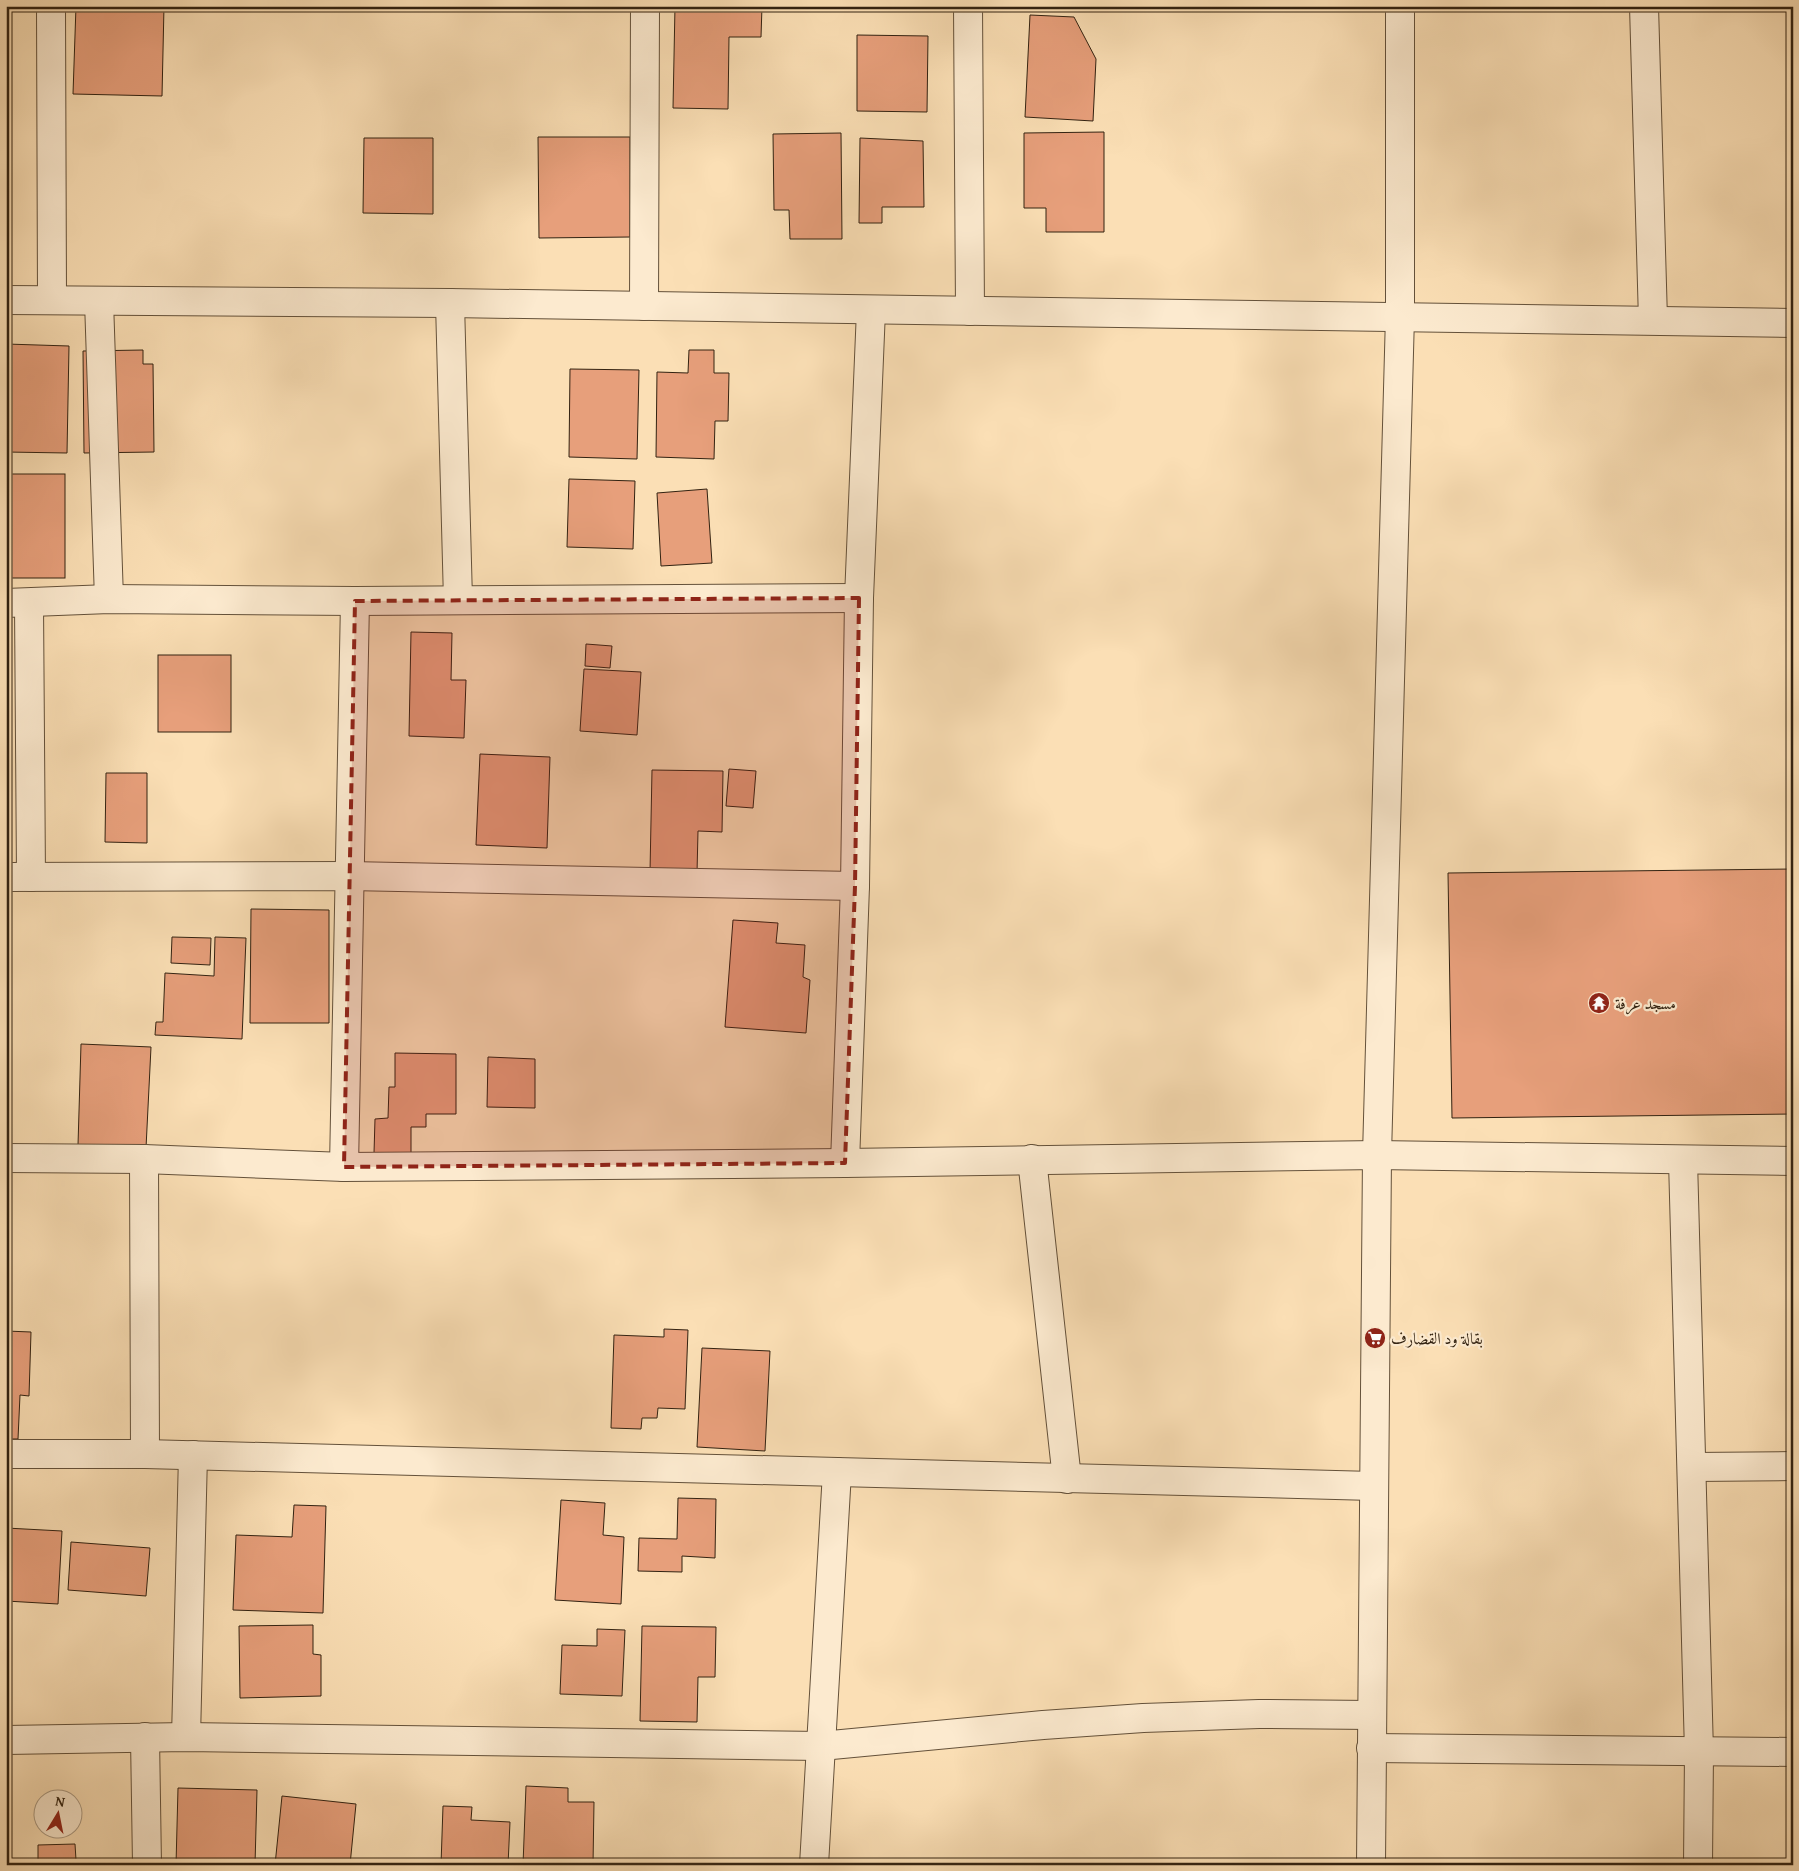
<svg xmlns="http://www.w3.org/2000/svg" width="1799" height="1871" font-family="'Gentium Book Plus',Amiri,serif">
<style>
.building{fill:#e79f7b;stroke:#322211}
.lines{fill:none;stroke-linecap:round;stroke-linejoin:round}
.minor-casing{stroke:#64513a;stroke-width:30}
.minor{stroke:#fceacf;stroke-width:28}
.marked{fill:#8f2418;fill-opacity:0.2;stroke:#8f2418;stroke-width:4;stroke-dasharray:10 6;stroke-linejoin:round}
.labels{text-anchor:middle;stroke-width:4.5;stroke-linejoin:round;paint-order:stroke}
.poi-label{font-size:16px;fill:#322211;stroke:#fceacf;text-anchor:start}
</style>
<rect width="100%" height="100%" fill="#fbdfb5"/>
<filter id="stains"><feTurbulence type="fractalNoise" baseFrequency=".004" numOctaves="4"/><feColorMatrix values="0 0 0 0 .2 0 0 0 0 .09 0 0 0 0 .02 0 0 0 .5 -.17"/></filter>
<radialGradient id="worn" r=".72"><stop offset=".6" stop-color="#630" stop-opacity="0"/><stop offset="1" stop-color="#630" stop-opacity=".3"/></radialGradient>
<g class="building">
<path d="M76,6H164L162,96L73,94Z"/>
<path d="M675,6H762L761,37H729L728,109L673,108Z"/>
<path d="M1030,15L1074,17L1096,59L1093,121L1025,117Z"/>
<path d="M857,35L928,36L927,112L857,111Z"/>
<path d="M1104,132V232H1046V208H1024V133Z"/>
<path d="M841,133L842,239H790L789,210H774L773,134Z"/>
<path d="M538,137H630V237L539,238Z"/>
<path d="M364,138H433V214L363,213Z"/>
<path d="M860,138L923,141L924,207H882V223H859Z"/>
<path d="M6,344L69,346L67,453L6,452Z"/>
<path d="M143,350V364H153L154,452L84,453L83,351Z"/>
<path d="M689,350H714V373H729L728,421H715L714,459L656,457L657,372L688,373Z"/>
<path d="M570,369L639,370L637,459L569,457Z"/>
<rect x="6" y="474" width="59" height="104"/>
<path d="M569,479L635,481L633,549L567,547Z"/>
<path d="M707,489L712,563L661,566L657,493Z"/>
<path d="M411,632L452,633L451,680H466L464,738L409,736Z"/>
<path d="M586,644L612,646L610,668L585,666Z"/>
<rect x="158" y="655" width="73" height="77"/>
<path d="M584,669L641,672L637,735L580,731Z"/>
<path d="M480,754L550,757L547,848L476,845Z"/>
<path d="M729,769L756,771L753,808L726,806Z"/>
<path d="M652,770L723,771L722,832L698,831L697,873L650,872Z"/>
<path d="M106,773H147V843L105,842Z"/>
<path d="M1793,869V1114L1452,1118L1448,873Z"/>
<path d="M251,909L329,910V1023H250Z"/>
<path d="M733,920L778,923L776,943L805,945L803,977L810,980L806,1033L725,1027Z"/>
<path d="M172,937L211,938L210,965L171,963Z"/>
<path d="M215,937L246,938L242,1039L155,1035L156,1022H163L165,973L214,976Z"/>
<path d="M81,1044L151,1047L146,1148L78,1145Z"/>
<path d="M395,1053L456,1054V1114H426V1127H411V1154L374,1153L375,1119L388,1118L389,1087H395Z"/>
<path d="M488,1057L535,1059V1108L487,1107Z"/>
<path d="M664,1329L688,1330L685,1409L658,1408L657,1418H642L641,1429L611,1428L614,1335L664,1337Z"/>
<path d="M6,1331L31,1332L29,1396L20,1395L18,1439H6Z"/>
<path d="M702,1348L770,1351L765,1451L697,1447Z"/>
<path d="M678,1498L716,1499L715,1558L682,1556V1572L638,1571L639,1538L677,1539Z"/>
<path d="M561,1500L605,1503L603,1535L624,1537L621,1604L555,1600Z"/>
<path d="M294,1505L326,1506L323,1613L233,1610L236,1535L292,1537Z"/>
<path d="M6,1528L62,1531L58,1604L6,1601Z"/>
<path d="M71,1542L150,1548L146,1596L68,1590Z"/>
<path d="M313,1625V1654L321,1655V1696L240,1698L239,1626Z"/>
<path d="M642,1626L716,1627L715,1677H698L697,1722L640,1721Z"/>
<path d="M597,1629L625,1630L622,1696L560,1694L562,1645L597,1646Z"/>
<path d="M526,1786L568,1788V1802H594L593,1865H523Z"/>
<path d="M178,1788L257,1790L255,1865H176Z"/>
<path d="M282,1796L356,1804L350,1865H275Z"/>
<path d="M443,1806L472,1807L471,1820L510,1822L508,1865H441Z"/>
<path d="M75,1844L76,1860L38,1861V1845Z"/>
</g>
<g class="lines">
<g class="minor-casing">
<g id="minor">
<path d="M51,6L52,300"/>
<path d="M968,6L970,311"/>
<path d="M1644,6L1653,320"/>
<path d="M6,300L450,303L1793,323"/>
<path d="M99,301L109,599"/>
<path d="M450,303L458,600"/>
<path d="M644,306L645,6"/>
<path d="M6,603L109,599L355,601L859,598"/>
<path d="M29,604L31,877"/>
<path d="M6,877L349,876L855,886"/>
<path d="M6,1158L144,1159L344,1167L845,1163L1377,1155L1793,1161"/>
<path d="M144,1159L145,1454"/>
<path d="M1032,1159L1067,1479"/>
<path d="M1683,1160L1699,1752L1698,1865"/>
<path d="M845,1163L855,886L859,598L871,310"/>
<path d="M344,1167L355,601"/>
<path d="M6,1454H145L1373,1486"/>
<path d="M1693,1467L1793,1466"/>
<path d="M145,1737L147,1865"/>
<path d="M186,1737L193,1455"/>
<path d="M6,1740L186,1737L821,1746L1043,1725L1143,1718L1259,1714L1371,1715"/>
<path d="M1371,1748L1793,1752"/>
<path d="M814,1865L837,1472"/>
<path d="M1371,1865L1377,1155L1400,316V6"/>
</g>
</g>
<use href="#minor" class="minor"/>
</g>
<path class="marked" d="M859,598L855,886L845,1163L344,1167L355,601Z"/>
<defs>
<g id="temple-disc" transform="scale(1.125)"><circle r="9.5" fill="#8f2418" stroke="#fceacf"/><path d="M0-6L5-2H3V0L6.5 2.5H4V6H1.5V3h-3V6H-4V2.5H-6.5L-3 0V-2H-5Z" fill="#fff"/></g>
<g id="supermarket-disc" transform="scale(1.125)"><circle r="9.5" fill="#8f2418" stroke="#fceacf"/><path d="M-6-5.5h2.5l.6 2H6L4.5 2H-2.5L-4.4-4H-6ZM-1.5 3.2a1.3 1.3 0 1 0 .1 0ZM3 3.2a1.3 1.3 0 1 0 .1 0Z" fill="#fff"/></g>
</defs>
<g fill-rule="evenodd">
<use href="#temple-disc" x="1599" y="1003"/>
<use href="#supermarket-disc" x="1375" y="1338"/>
</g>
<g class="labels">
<g class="poi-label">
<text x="1615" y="1009">مسجد عرفة</text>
<text x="1391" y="1344">بقالة ود القضارف</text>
</g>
</g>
<rect width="1799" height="1871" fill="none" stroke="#fbdfb5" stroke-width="25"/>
<rect x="8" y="8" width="1784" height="1856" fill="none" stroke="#322211" stroke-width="2.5"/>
<rect x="12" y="12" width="1774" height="1846" fill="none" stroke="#322211"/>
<g transform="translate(58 1814) rotate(10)"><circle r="24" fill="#fceacf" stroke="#ab9a83"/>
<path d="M0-4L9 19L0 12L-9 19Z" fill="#8f2418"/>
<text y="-8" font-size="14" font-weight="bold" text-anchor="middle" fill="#322211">N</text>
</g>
<rect width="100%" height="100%" filter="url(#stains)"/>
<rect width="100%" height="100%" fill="url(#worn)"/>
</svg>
